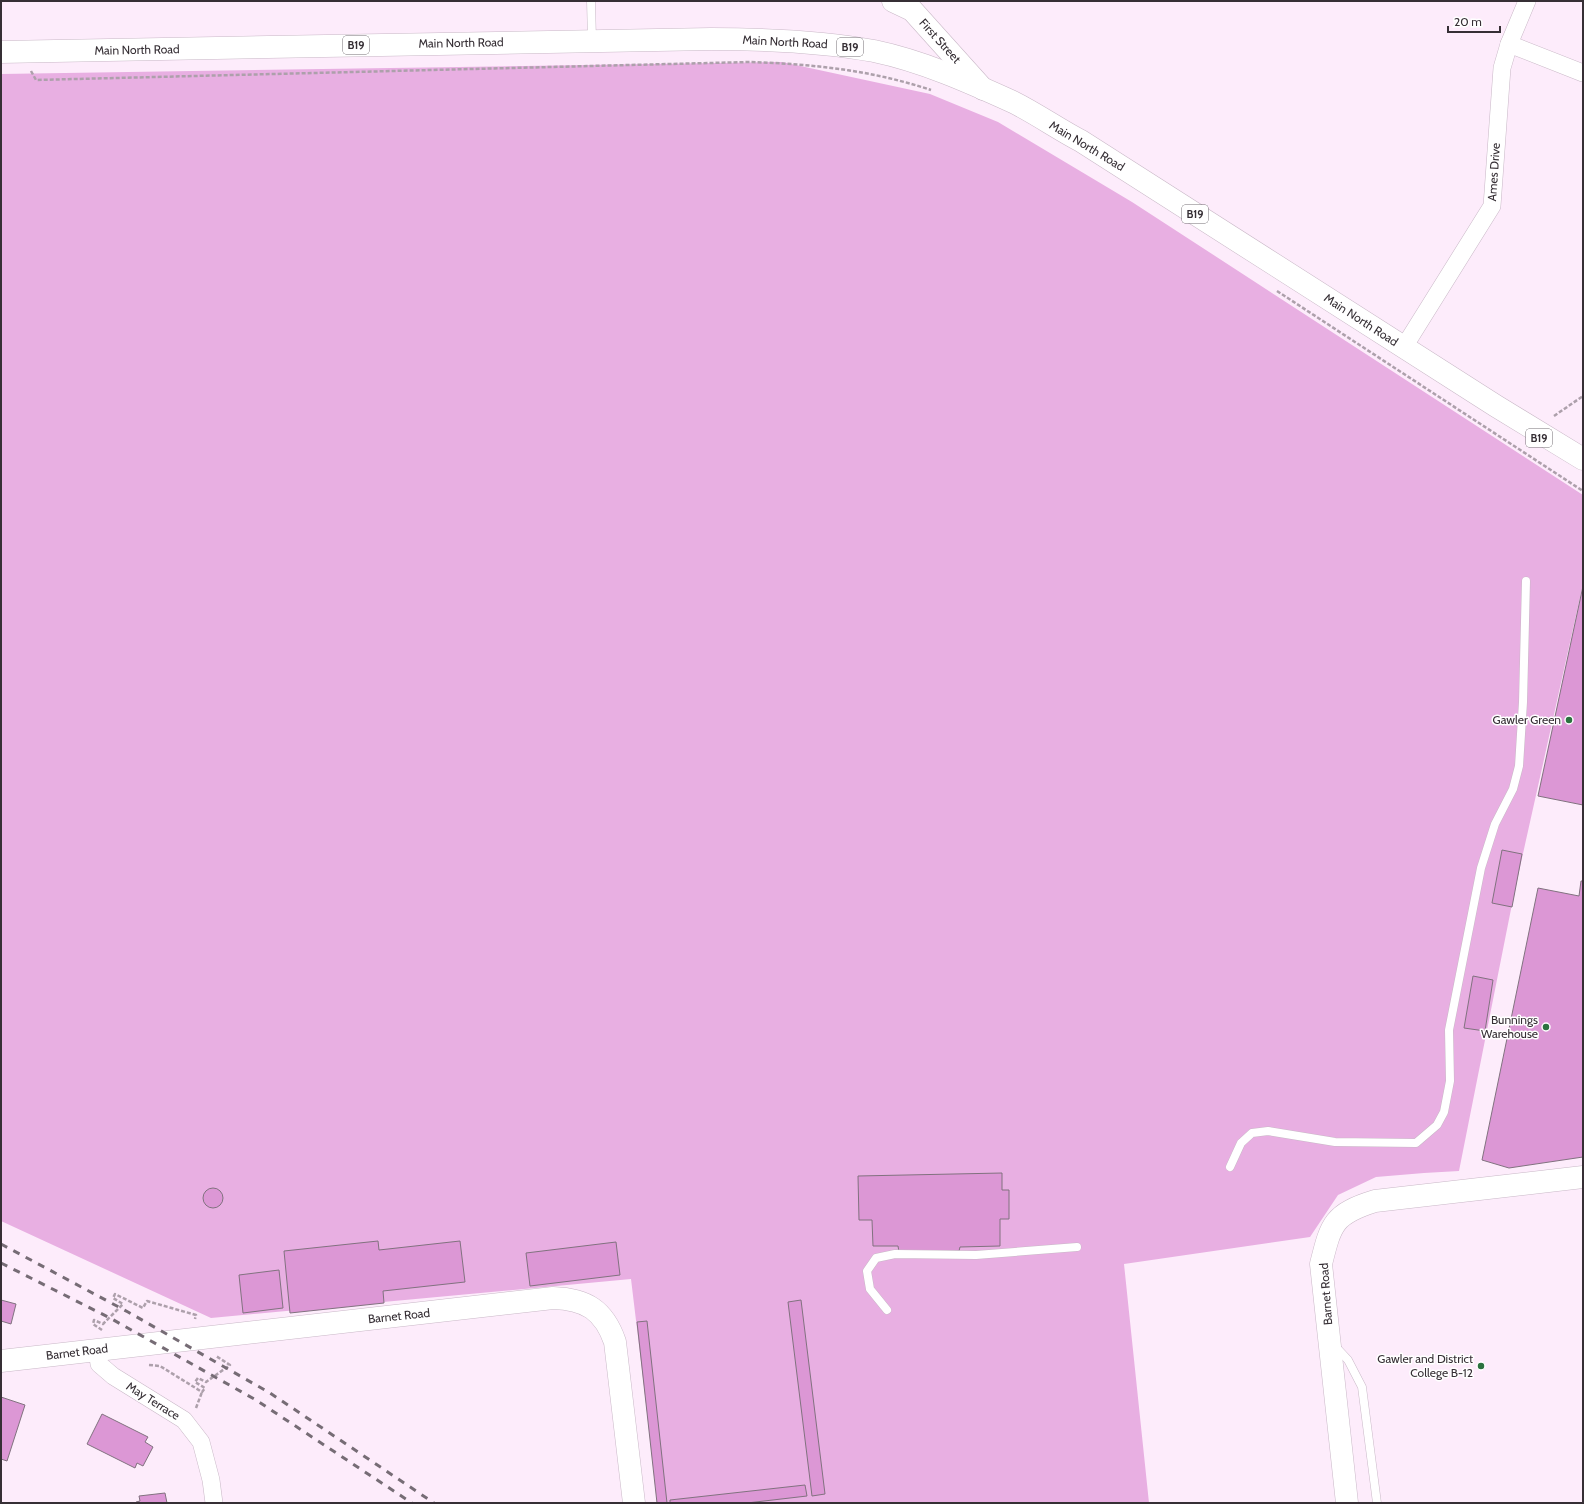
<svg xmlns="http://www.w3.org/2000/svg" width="1584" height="1504" font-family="Cabin,sans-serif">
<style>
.green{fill:#e8afe2}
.building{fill:#dc97d5;stroke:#81727f}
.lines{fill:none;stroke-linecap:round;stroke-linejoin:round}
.lane-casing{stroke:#c9b8c7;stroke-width:9}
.street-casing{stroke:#c9b8c7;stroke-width:18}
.secondary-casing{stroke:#c9b8c7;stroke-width:23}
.primary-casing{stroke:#c9b8c7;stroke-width:23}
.path{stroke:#ada0ab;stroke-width:2.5;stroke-dasharray:4 2;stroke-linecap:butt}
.lane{stroke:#fff;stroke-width:8}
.street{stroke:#fff;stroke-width:17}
.secondary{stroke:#fff;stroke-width:22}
.primary{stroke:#fff;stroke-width:22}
.rail{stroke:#766c75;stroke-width:3;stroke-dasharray:7 7;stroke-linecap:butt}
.poi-dot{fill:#2b723f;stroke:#fff;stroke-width:1.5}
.labels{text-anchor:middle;stroke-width:3;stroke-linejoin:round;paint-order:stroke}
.shield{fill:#fff;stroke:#726d72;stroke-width:1}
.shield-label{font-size:11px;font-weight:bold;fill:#362f35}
.street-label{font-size:12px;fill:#362f35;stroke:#fff}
.poi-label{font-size:12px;fill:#362f35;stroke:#fff;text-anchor:end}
</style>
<rect width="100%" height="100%" fill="#fdecfb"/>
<path class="green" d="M782,62L930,94L998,122L1132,202L1583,495V584L1514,894L1459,1171L1424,1173L1376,1177L1338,1195L1310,1237L1124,1264L1149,1503H658L631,1279L211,1318L1,1221V74Z"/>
<g class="building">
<path d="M1583,586V805L1538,796Z"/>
<path d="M1502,850L1522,854L1512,907L1492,903Z"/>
<path d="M1581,881H1583V1157L1509,1168L1482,1160L1538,888L1579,896Z"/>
<path d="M1473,976L1493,980L1485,1031L1464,1028Z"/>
<path d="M1002,1173V1190H1009V1219H1000V1246L960,1247L959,1251L899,1252L898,1246H873L872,1220H859L858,1176Z"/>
<circle cx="213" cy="1198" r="10"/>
<path d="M378,1241L379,1250L460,1241L465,1282L383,1291L384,1303L290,1313L284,1251Z"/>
<path d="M616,1242L620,1275L530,1286L526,1253Z"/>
<path d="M279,1270L283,1308L243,1313L239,1275Z"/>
<path d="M1,1300L16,1304L11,1324L1,1321Z"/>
<path d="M801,1300L825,1494L812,1496L788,1302Z"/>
<path d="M647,1321L667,1503H657L637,1322Z"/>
<path d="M1,1397L25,1405L7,1461L1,1459Z"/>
<path d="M102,1414L148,1437L145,1442L153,1447L143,1466L137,1463L135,1468L87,1444Z"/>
<path d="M805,1485L807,1496L747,1503H670V1500Z"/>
<path d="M165,1493L167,1503H136V1502L140,1501L139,1496Z"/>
</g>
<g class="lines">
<g class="lane-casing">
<g id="lane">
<path d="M591,1L592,40"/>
<path d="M1230,1167L1241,1143L1252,1133L1268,1131L1335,1142L1416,1143L1437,1125L1444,1112L1450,1081L1449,1030L1481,868L1495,824L1513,789L1519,766L1523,702L1526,581"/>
<path d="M887,1310L870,1289L867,1271L876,1258L895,1254L976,1255L1077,1247"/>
<path d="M1335,1346L1348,1360L1362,1387L1377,1503"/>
</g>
</g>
<g class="street-casing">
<g id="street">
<path d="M1509,44L1583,73"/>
<path d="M1404,347L1492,206L1502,68L1509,44L1527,1"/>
<path d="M97,1350L99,1364L113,1376L184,1420L201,1442L211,1480L214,1503"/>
</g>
</g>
<g class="secondary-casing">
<g id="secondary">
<path d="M893,1L912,10L983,89"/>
<path d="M1,1361L553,1298C586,1299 604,1310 615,1342L634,1503"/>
<path d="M1347,1503L1321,1264C1331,1224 1333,1214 1375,1201L1583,1177"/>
</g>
</g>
<g class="primary-casing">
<path id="primary" d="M1,52L711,39C766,39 820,41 874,51C922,61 969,82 1013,102C1037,114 1058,129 1081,141L1496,406L1583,459"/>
</g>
<g class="path">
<path d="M31,71L36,80L749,62C812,64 871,70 931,90"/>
<path d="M1277,291L1583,491"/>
<path d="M1554,416L1583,396"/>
<path d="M102,1330L93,1324L94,1320L103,1324L123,1304L113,1298L115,1294L143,1308L147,1301L196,1315L195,1319"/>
<path d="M149,1365L160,1366L202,1392L205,1388L195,1382L198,1378L206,1382L230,1365L216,1356"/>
<path d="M196,1408L202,1392"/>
</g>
<use href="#lane" class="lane"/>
<use href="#street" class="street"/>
<use href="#secondary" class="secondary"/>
<use href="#primary" class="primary"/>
<g class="rail">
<path d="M1,1244L128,1312L270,1393L434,1503"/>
<path d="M1,1263L110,1318L256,1400L412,1503"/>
</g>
</g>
<g class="poi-dot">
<circle cx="1569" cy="720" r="4"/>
<circle cx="1546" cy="1027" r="4"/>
<circle cx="1481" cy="1366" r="4"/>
</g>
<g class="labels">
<g class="shield">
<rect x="343" y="36" width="26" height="18" rx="3"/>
<rect x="837" y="38" width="26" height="18" rx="3"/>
<rect x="1182" y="205" width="26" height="18" rx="3"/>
<rect x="1526" y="429" width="26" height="18" rx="3"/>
</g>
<g class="shield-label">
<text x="356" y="49">B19</text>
<text x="850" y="51">B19</text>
<text x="1195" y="218">B19</text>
<text x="1539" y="442">B19</text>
</g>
<g class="street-label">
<text transform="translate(940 41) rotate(48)" y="4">First Street</text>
<text transform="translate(785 42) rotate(3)" y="4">Main North Road</text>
<text transform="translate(461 43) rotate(-1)" y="4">Main North Road</text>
<text transform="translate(137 50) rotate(-1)" y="4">Main North Road</text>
<text transform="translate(1087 146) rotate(31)" y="4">Main North Road</text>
<text transform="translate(1494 172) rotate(-86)" y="4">Ames Drive</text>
<text transform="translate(1361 320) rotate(33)" y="4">Main North Road</text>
<text transform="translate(1326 1294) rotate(-94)" y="4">Barnet Road</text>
<text transform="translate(399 1316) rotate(-6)" y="4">Barnet Road</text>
<text transform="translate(77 1352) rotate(-7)" y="4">Barnet Road</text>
<text transform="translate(153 1401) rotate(32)" y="4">May Terrace</text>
</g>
<g class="poi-label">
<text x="1561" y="724">Gawler Green</text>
<text x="1538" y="1024">Bunnings<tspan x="1538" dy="14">Warehouse</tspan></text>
<text x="1473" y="1363">Gawler and District<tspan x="1473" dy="14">College B-12</tspan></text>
</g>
</g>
<rect width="1584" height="1504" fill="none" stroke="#362f35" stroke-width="4"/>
<path d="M1448 26v6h52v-6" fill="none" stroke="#362f35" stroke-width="2"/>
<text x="1454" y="26" font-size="12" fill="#362f35" stroke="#ffffff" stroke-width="3" paint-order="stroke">20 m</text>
</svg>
